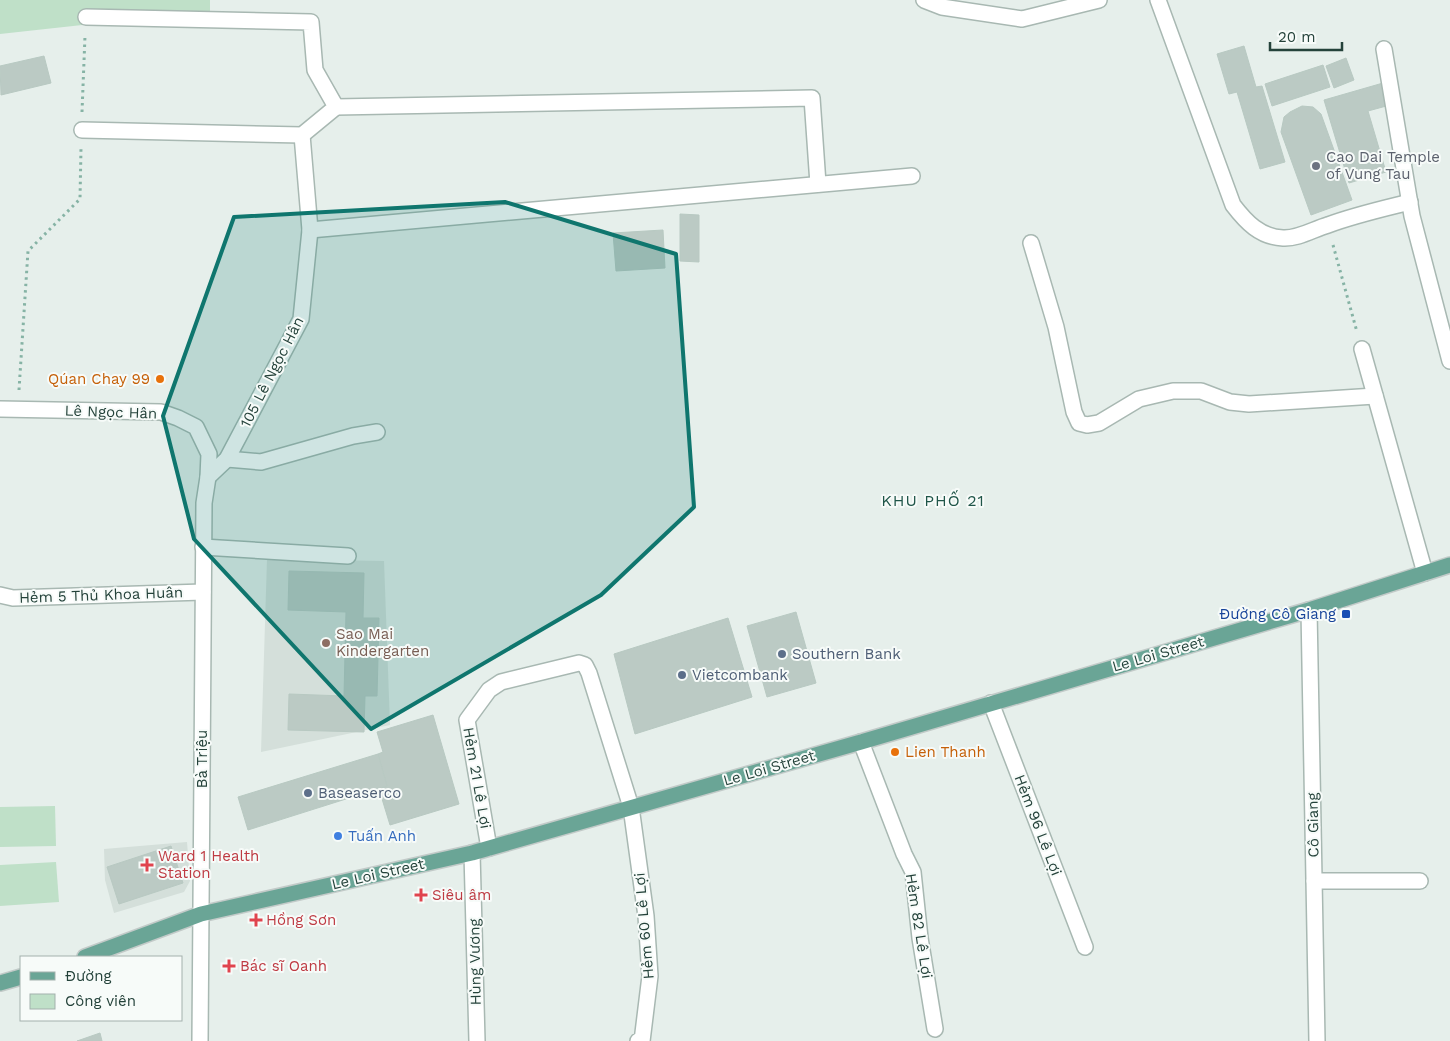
<svg xmlns="http://www.w3.org/2000/svg" width="1450" height="1041" font-family="'Work Sans',sans-serif">
<style>
.built{fill:#d4dfda}
.green{fill:#bfe0c8}
.building{fill:#bbcac4;stroke:#b8c9c2}
.lines{fill:none;stroke-linecap:round;stroke-linejoin:round}
.minor-casing{stroke:#a8b8b2;stroke-width:18}
.major-casing{stroke:#c2cac8;stroke-width:18}
.path{stroke:#86b3a5;stroke-width:3;stroke-dasharray:2.5 4;stroke-linecap:butt}
.minor{stroke:#fff;stroke-width:15}
.major{stroke:#6aa596;stroke-width:15}
.marked{fill:#0f766e;fill-opacity:0.2;stroke:#0f766e;stroke-width:4;stroke-linejoin:round}
.worship-dot{fill:#6b7280;stroke:#f7fbf9;stroke-width:2}
.food-dot{fill:#e8710a;stroke:#f7fbf9;stroke-width:2}
.transit-dot{fill:#1a4fb4;stroke:#f7fbf9;stroke-width:2}
.education-dot{fill:#8d6e63;stroke:#f7fbf9;stroke-width:2}
.service-dot{fill:#5c6f8a;stroke:#f7fbf9;stroke-width:2}
.shop-dot{fill:#3f7fe0;stroke:#f7fbf9;stroke-width:2}
.health-dot{fill:#e0444e;stroke:#f7fbf9;stroke-width:2}
.labels{text-anchor:middle;stroke-width:4;stroke-linejoin:round;paint-order:stroke}
.worship-label{font-size:15px;fill:#5b616d;stroke:#f7fbf9;text-anchor:start}
.street-label{font-size:15px;fill:#24423a;stroke:#f7fbf9}
.food-label{font-size:15px;fill:#c56008;stroke:#f7fbf9;text-anchor:end}
.transit-label{font-size:15px;fill:#164399;stroke:#f7fbf9;text-anchor:end}
.education-label{font-size:15px;fill:#785e54;stroke:#f7fbf9;text-anchor:start}
.service-label{font-size:15px;fill:#4e5e75;stroke:#f7fbf9;text-anchor:start}
.shop-label{font-size:15px;fill:#366cbe;stroke:#f7fbf9;text-anchor:start}
.health-label{font-size:15px;fill:#be3a42;stroke:#f7fbf9;text-anchor:start}
.neighbourhood-label{font-size:16px;letter-spacing:1px;fill:#1f5548;stroke:#f7fbf9}
</style>
<rect width="100%" height="100%" fill="#e6efeb"/>
<g class="built">
<path d="M267,559L384,561L390,725L261,752Z"/>
<path d="M187,842L190,881L184,892L114,913L105,880L104,849Z"/>
</g>
<g class="green">
<path d="M0,0H210V11L0,34Z"/>
<path d="M55,806L56,846L0,847V807Z"/>
<path d="M56,862L59,902L0,906V865Z"/>
</g>
<g class="building">
<path d="M1244,46L1256,87L1262,86L1285,162L1260,169L1237,92L1229,94L1217,54Z"/>
<path d="M44,56L51,83L1,95L0,66Z"/>
<path d="M1346,58L1354,80L1334,88L1326,66Z"/>
<path d="M1323,65L1330,87L1272,106L1265,84Z"/>
<path d="M1383,83L1390,105L1368,111L1386,172L1349,183L1324,100Z"/>
<path d="M1302,106L1313,107L1321,114L1352,200L1311,215L1281,132L1284,117L1290,112Z"/>
<path d="M680,214L699,215V262L680,261Z"/>
<path d="M663,230L665,268L616,271L613,233Z"/>
<path d="M289,571L364,573L363,618H379L377,696H365L364,732L288,730L289,694L344,696L346,612L288,610Z"/>
<path d="M796,612L816,683L767,697L747,626Z"/>
<path d="M728,618L752,697L635,734L614,654Z"/>
<path d="M433,715L459,804L390,825L379,789L387,786L378,754L383,752L377,732Z"/>
<path d="M378,754L387,786L248,830L238,797Z"/>
<path d="M171,846L183,883L119,904L107,867Z"/>
<path d="M100,1033L102,1041H77Z"/>
</g>
<g class="lines">
<g class="minor-casing">
<g id="minor">
<path d="M924,0L942,7L1022,19L1099,0"/>
<path d="M1158,0L1233,205C1246,222 1260,237 1283,238C1298,239 1314,229 1328,225C1355,215 1382,209 1410,202"/>
<path d="M1384,49L1412,216L1450,361"/>
<path d="M336,107L812,98L818,184"/>
<path d="M82,130L302,135L336,107L315,70L311,22L86,17"/>
<path d="M310,230L912,176"/>
<path d="M1031,243L1056,327L1074,412L1079,423L1087,425L1099,423L1139,399L1173,391H1201L1230,402L1249,404L1375,396"/>
<path d="M1362,349L1425,573"/>
<path d="M0,409L161,412L178,418L196,427L209,454L208,477L204,503L200,1041"/>
<path d="M227,459L261,462L353,436L377,432"/>
<path d="M208,477L227,459L301,319L310,230L302,135"/>
<path d="M203,547L348,556"/>
<path d="M0,595L13,598L203,592"/>
<path d="M1309,610L1317,1041"/>
<path d="M991,703L1085,947"/>
<path d="M861,742L904,854L913,872L920,938L935,1029"/>
<path d="M489,848L467,720L489,690L501,682L579,663L585,665L589,673L631,807L646,916L650,976L642,1041H638"/>
<path d="M472,853L477,1041"/>
<path d="M1314,881H1420"/>
</g>
</g>
<g class="major-casing">
<g id="major">
<path d="M85,957L201,914L472,853L861,742L1309,610L1450,565"/>
<path d="M0,983L21,977"/>
</g>
</g>
<g class="path">
<path d="M82,112L85,36"/>
<path d="M1333,245L1357,332"/>
<path d="M19,390L28,251L80,199L81,148"/>
</g>
<use href="#minor" class="minor"/>
<use href="#major" class="major"/>
</g>
<path class="marked" d="M505,202L676,254L694,507L601,595L371,729L194,539L163,416L234,217Z"/>
<circle class="worship-dot" cx="1316" cy="166" r="5"/>
<g class="food-dot">
<circle cx="160" cy="379" r="5"/>
<circle cx="895" cy="752" r="5"/>
</g>
<rect class="transit-dot" x="1341" y="609" width="10" height="10" rx="2.5"/>
<circle class="education-dot" cx="326" cy="643" r="5"/>
<g class="service-dot">
<circle cx="782" cy="654" r="5"/>
<circle cx="682" cy="675" r="5"/>
<circle cx="308" cy="793" r="5"/>
</g>
<circle class="shop-dot" cx="338" cy="836" r="5"/>
<g class="health-dot">
<path d="M144.5 857.5h5v5h5v5h-5v5h-5v-5h-5v-5h5z"/>
<path d="M418.5 887.5h5v5h5v5h-5v5h-5v-5h-5v-5h5z"/>
<path d="M253.5 912.5h5v5h5v5h-5v5h-5v-5h-5v-5h5z"/>
<path d="M226.5 958.5h5v5h5v5h-5v5h-5v-5h-5v-5h5z"/>
</g>
<g class="labels">
<g class="worship-label">
<text x="1326" y="162">Cao Dai Temple<tspan x="1326" dy="17">of Vung Tau</tspan></text>
</g>
<g class="street-label">
<text transform="translate(272 372) rotate(-63)" y="5">105 Lê Ngọc Hân</text>
<text transform="translate(111 412) rotate(2)" y="5">Lê Ngọc Hân</text>
<text transform="translate(101 595) rotate(-2)" y="5">Hẻm 5 Thủ Khoa Huân</text>
<text transform="translate(1158 654) rotate(-16)" y="5">Le Loi Street</text>
<text transform="translate(202 759) rotate(-90)" y="5">Bà Triệu</text>
<text transform="translate(769 768) rotate(-16)" y="5">Le Loi Street</text>
<text transform="translate(477 778) rotate(80)" y="5">Hẻm 21 Lê Lợi</text>
<text transform="translate(1038 825) rotate(69)" y="5">Hẻm 96 Lê Lợi</text>
<text transform="translate(1313 825) rotate(-91)" y="5">Cô Giang</text>
<text transform="translate(378 874) rotate(-13)" y="5">Le Loi Street</text>
<text transform="translate(644 926) rotate(-95)" y="5">Hẻm 60 Lê Lợi</text>
<text transform="translate(919 926) rotate(81)" y="5">Hẻm 82 Lê Lợi</text>
<text transform="translate(475 962) rotate(-91)" y="5">Hùng Vương</text>
</g>
<g class="food-label">
<text x="150" y="384">Qúan Chay 99</text>
<text x="905" y="757" text-anchor="start">Lien Thanh</text>
</g>
<g class="transit-label">
<text x="1336" y="619">Đường Cô Giang</text>
</g>
<g class="education-label">
<text x="336" y="639">Sao Mai<tspan x="336" dy="17">Kindergarten</tspan></text>
</g>
<g class="service-label">
<text x="792" y="659">Southern Bank</text>
<text x="692" y="680">Vietcombank</text>
<text x="318" y="798">Baseaserco</text>
</g>
<g class="shop-label">
<text x="348" y="841">Tuấn Anh</text>
</g>
<g class="health-label">
<text x="158" y="861">Ward 1 Health<tspan x="158" dy="17">Station</tspan></text>
<text x="432" y="900">Siêu âm</text>
<text x="266" y="925">Hồng Sơn</text>
<text x="240" y="971">Bác sĩ Oanh</text>
</g>
<g class="neighbourhood-label">
<text x="933" y="506">KHU PHỐ 21</text>
</g>
</g>
<rect x="20" y="956" width="162" height="65" fill="#f7fbf9" stroke="#a3b1ad"/>
<rect x="30" y="972" width="25" height="8" fill="#6aa596" stroke="#a3b1ad"/>
<text x="65" y="981" font-size="15" fill="#24423a">Đường</text>
<rect x="30" y="994" width="25" height="15" fill="#bfe0c8" stroke="#a3b1ad"/>
<text x="65" y="1006" font-size="15" fill="#24423a">Công viên</text>
<path d="M1270 42v8h72v-8" fill="none" stroke="#24423a" stroke-width="2.5"/>
<text x="1278" y="42" font-size="15" fill="#24423a" stroke="#f7fbf9" stroke-width="4" paint-order="stroke">20 m</text>
</svg>
